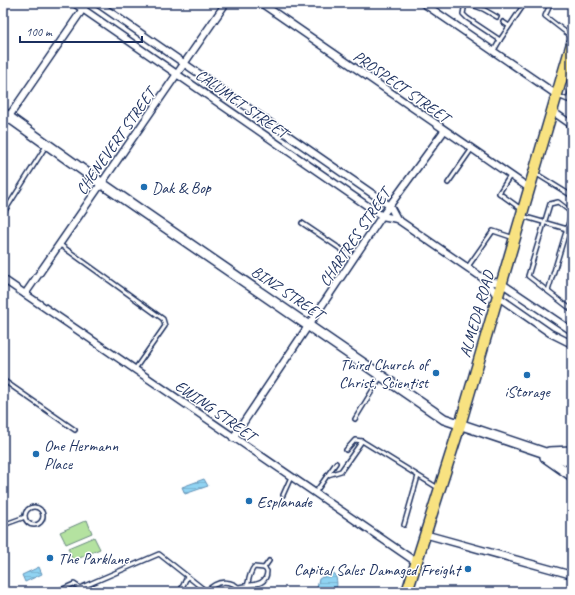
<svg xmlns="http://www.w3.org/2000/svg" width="575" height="595" font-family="Caveat,sans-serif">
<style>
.grass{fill:#b4e2a0;stroke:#68887f}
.water{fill:url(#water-rules);stroke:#6191b7}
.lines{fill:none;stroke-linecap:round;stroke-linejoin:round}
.service-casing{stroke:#1b2f5e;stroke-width:6}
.minor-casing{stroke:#1b2f5e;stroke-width:9}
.secondary-casing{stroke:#1b2f5e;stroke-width:12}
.primary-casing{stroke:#1b2f5e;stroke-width:13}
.service{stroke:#fff;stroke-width:3}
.minor{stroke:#fff;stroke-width:6}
.secondary{stroke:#fff;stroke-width:9}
.primary{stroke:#f8e281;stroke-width:10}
.poi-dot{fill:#1f6fb2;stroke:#fff;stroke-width:1.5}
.labels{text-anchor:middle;stroke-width:3;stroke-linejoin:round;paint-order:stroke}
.street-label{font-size:16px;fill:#1b2f5e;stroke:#fff}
.poi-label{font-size:16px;fill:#1b2f5e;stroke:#fff;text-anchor:start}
</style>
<defs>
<pattern id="water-rules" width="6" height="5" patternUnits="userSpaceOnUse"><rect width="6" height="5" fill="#90d3f2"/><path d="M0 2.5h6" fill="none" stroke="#7cb5d2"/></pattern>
</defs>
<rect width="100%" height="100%" fill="#fff"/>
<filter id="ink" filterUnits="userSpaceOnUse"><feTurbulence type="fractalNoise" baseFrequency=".025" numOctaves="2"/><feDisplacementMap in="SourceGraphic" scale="8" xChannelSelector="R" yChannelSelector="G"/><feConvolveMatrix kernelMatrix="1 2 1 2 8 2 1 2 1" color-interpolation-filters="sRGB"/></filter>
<g filter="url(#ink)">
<g class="grass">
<path d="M87,520L92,533L66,544L60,532Z"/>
<path d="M94,537L100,549L73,561L68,548Z"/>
</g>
<g class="water">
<path d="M204,479L208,486L185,494L182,487Z"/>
<path d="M39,567L42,574L25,582L22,575Z"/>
<path d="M331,572L335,574C337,579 338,587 335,592H316L319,579Z"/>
</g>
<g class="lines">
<g class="service-casing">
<g id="service">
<path d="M465,3L463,14L467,18L500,40L525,3"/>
<path d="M467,3L483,9L497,17"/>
<path d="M551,3L545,16L572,37"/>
<path d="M503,22L509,26"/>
<path d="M493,52L500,40"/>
<path d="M565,75L572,78"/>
<path d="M558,96L568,100L572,87"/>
<path d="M535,173L572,196"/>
<path d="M510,176L499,193L521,209"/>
<path d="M448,183L471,150"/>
<path d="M572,213L558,202L550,204L528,276L572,310"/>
<path d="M3,214L46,146"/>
<path d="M522,216L567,229"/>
<path d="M302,223L354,258"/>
<path d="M59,244L163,319L165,326L135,369"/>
<path d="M467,268L493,231L514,238"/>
<path d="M548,291L572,212"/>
<path d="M3,380L75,430"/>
<path d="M355,419L380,378"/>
<path d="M346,450L355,440L362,441L438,488"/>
<path d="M328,475L341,471L362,441"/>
<path d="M315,493L336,463"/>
<path d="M283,495L291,477"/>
<circle cx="34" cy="516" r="9"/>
<path d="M3,525L25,517"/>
<path d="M404,525L418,476"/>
<path d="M264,568L269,561"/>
<path d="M239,587C251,584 267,587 267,571L264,568L254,567C248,575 249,584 245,592"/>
<path d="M56,592L74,584L80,588L159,554L206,591"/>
<path d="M180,592L187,577"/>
<path d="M206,592C216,580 232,578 243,592"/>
</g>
</g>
<g class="minor-casing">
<g id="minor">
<path d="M74,3L382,216L397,219L487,281L497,296L550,333L572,344"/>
<path d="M97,3L390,206L397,219"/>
<path d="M261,3L529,188"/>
<path d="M423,3L557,95"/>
<path d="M552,111L572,125"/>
<path d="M3,125L87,3"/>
<path d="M3,279L416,562"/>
<path d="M487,281L501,283L572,331"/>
<path d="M25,294L226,3"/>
<path d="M233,438L382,216L444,131"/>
<path d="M424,534L572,575"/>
</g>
</g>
<g class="secondary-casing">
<g id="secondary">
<path d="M3,113L101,183L444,419L572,462"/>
<path d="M549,452L572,451"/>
<path d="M545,457L572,476"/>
</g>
</g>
<g class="primary-casing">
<path id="primary" d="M407,592L460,425L572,43"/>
</g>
<use href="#service" class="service"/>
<use href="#minor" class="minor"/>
<use href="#secondary" class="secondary"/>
<use href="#primary" class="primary"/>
</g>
</g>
<g class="poi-dot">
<circle cx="144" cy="187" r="4"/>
<circle cx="436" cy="373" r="4"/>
<circle cx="527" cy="375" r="4"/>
<circle cx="36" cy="454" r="4"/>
<circle cx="249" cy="501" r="4"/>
<circle cx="50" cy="558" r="4"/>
<circle cx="468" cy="569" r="4"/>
</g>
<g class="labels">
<g class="street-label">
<text transform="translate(402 86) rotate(35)" y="6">PROSPECT STREET</text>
<text transform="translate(242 103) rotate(35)" y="6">CALUMET STREET</text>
<text transform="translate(115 141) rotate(-55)" y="6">CHENEVERT STREET</text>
<text transform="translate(354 237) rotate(-56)" y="6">CHARTRES STREET</text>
<text transform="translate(288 292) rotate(34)" y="6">BINZ STREET</text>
<text transform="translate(476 314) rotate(-74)" y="6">ALMEDA ROAD</text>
<text transform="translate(216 410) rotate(35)" y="6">EWING STREET</text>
</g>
<g class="poi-label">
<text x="152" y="193">Dak &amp; Bop</text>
<text x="428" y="370" text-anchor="end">Third Church of<tspan x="428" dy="18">Christ, Scientist</tspan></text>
<text x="527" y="397" text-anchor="middle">iStorage</text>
<text x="44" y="451">One Hermann<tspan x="44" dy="18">Place</tspan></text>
<text x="257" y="507">Esplanade</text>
<text x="58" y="564">The Parklane</text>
<text x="460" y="575" text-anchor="end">Capital Sales Damaged Freight</text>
</g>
</g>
<rect width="575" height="595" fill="none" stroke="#fff" stroke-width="16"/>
<rect x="8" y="8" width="559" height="579" fill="none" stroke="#1b2f5e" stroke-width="1.5" filter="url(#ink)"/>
<path d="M20 36v6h122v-6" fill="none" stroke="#1b2f5e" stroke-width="2"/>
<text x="26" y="36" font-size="12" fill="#1b2f5e" stroke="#ffffff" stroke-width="3" paint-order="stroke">100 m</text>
</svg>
